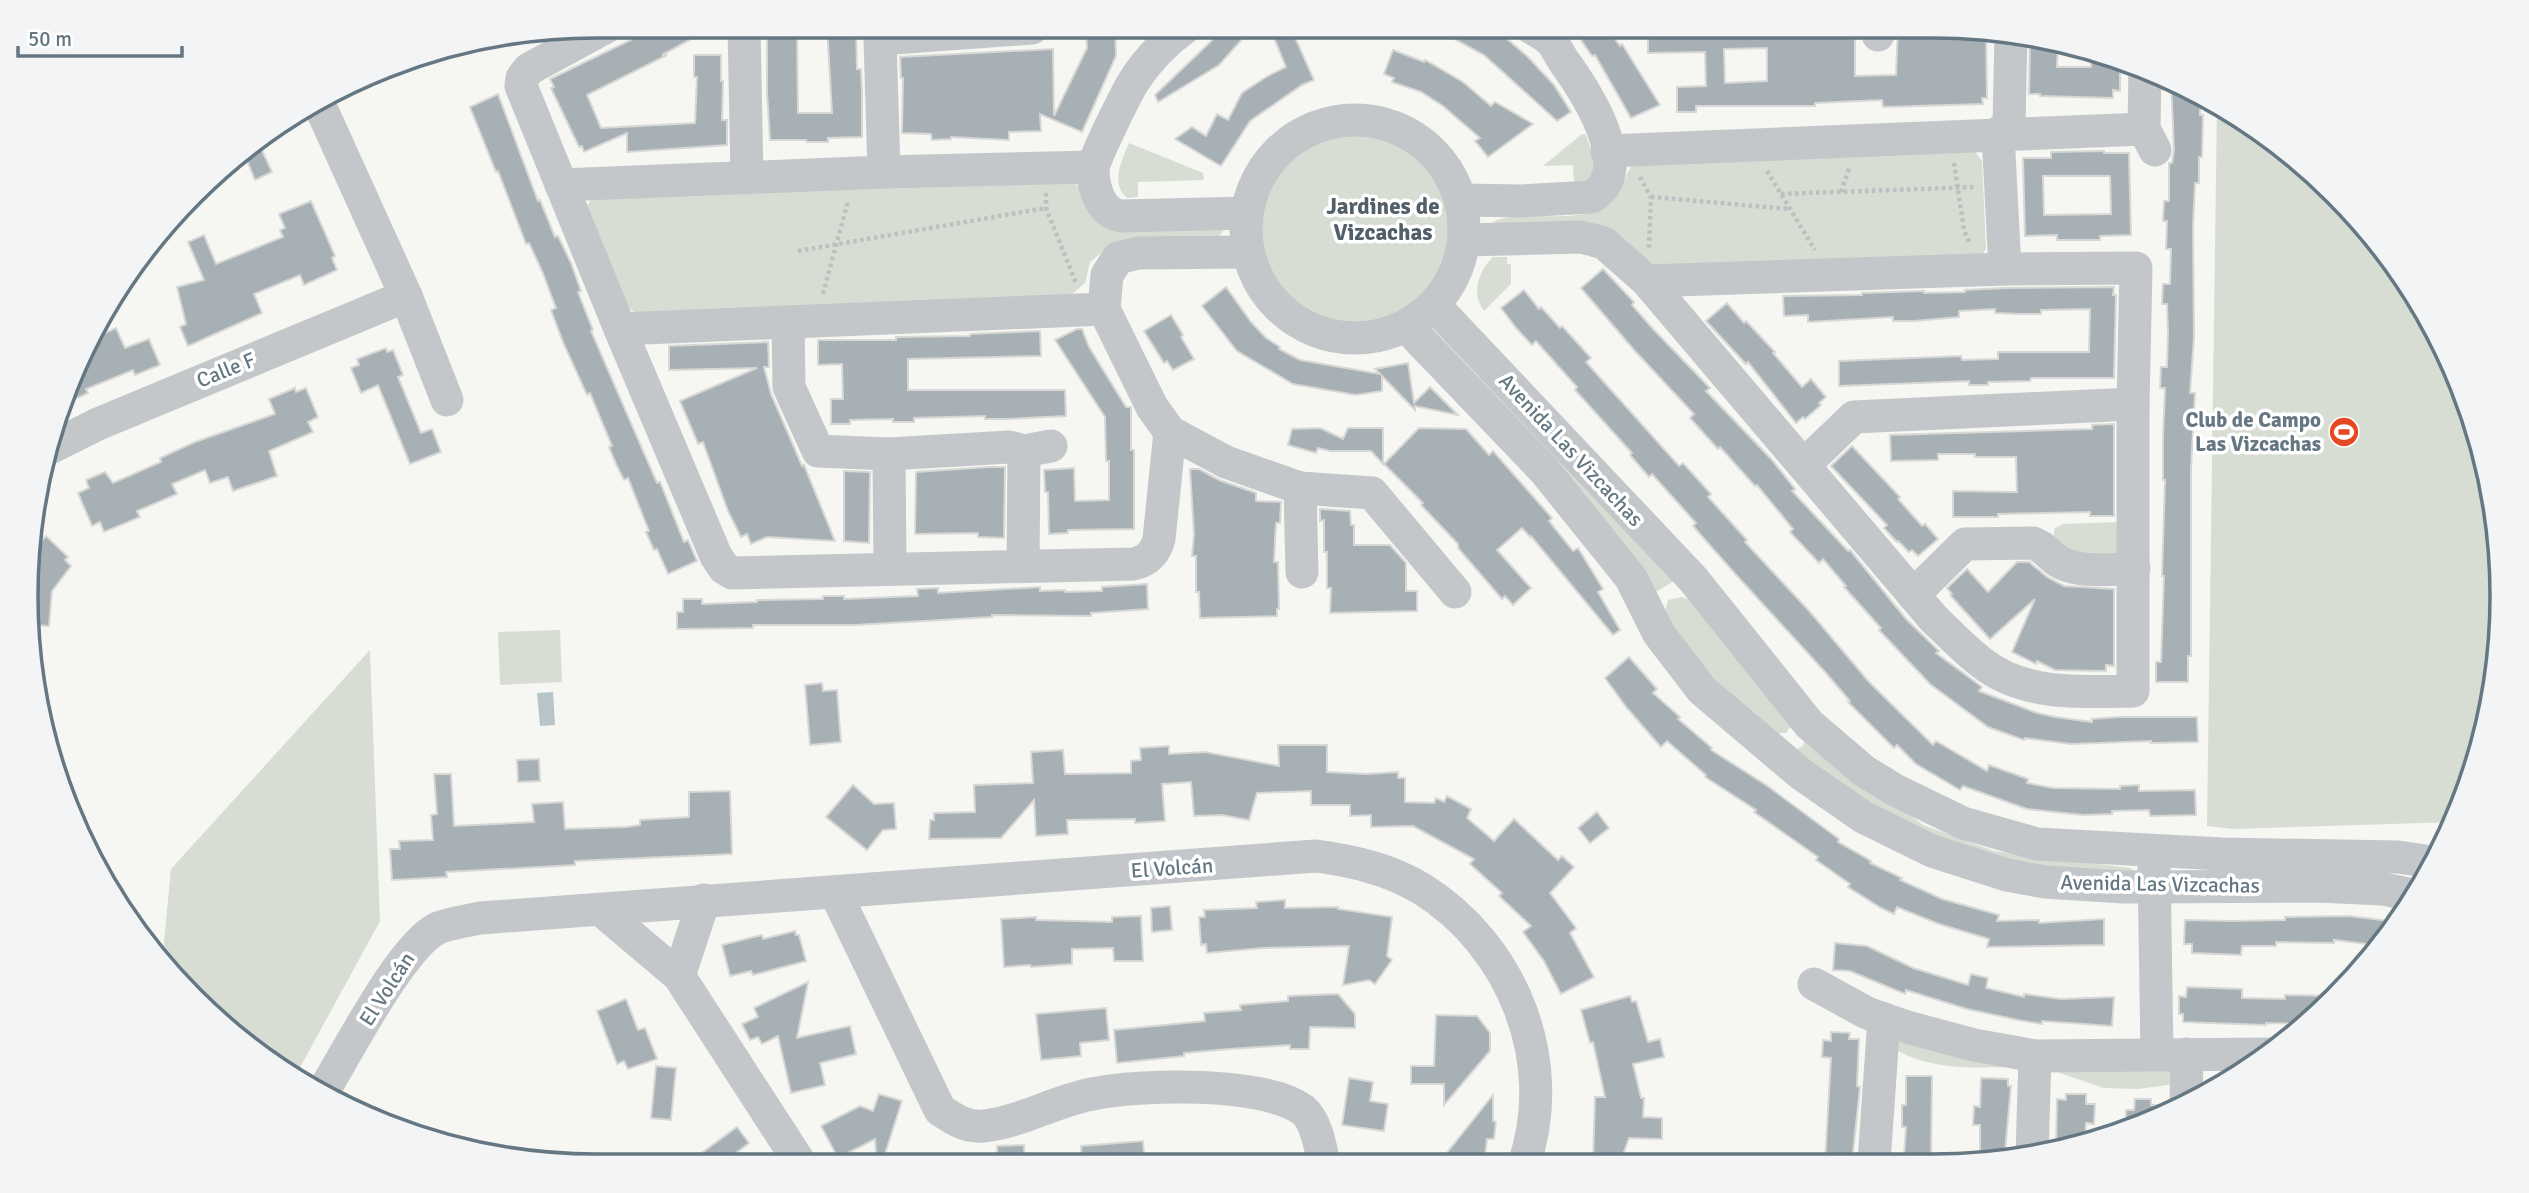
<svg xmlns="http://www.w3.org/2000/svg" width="2529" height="1193" font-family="Signika,sans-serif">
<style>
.green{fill:#d7ddd3}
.water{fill:#b8c5c8}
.building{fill:#a7b0b5;stroke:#d7d7d5;stroke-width:2;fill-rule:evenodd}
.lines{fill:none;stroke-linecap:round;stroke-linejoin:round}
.path{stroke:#bdbfc1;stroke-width:4.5;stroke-dasharray:3.5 3.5;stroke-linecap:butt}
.minor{stroke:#c3c7ca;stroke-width:33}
.labels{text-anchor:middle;stroke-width:7;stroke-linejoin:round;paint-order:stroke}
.street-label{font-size:21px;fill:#647783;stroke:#fff}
.poi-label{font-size:21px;font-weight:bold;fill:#647783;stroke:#fff;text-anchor:end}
.neighbourhood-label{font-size:23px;font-weight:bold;fill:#525f68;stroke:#fff}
.rim{fill:none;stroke:#647783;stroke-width:3.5}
</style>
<rect width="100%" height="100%" fill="#f6f6f2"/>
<g class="green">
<path d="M2217,105L2250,123L2336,194L2407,280L2459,379L2492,486L2503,597L2492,708L2459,815L2455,822L2234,829L2207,826Z"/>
<circle cx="1353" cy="228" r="98"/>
<path d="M1582,134L1586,135L1597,168L1586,181L1574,182L1573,165L1543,166Z"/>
<path d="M1129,143L1203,173L1204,180L1138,182V197L1127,198C1110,183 1122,160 1129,143Z"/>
<path d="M1972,148L1982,161L1986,249L1982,255L1642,270L1486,226C1490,224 1496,220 1501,219C1533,211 1583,225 1610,203C1623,193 1623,175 1635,162Z"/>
<path d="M1063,178L1081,187L1224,230L1219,236L1106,249L1090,262L1085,283L1070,296L637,314L625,305L586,207L596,193Z"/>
<path d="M1493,257H1507V264H1511V284L1484,311C1471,293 1478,272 1493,257Z"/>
<path d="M1429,321L1674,581L1654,593L1425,324Z"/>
<path d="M2121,522L2119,557H2072L2053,538L2055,528L2063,524Z"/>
<path d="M1682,597L1701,604L1795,721L1786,733H1774L1692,658L1665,612L1668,600Z"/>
<path d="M560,630L562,682L500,685L498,632Z"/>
<path d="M370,650L380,921L297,1073L220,1025L162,963L171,869Z"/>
<path d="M1807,733L1923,825L1994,851L2130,868L2135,872L2129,875L1993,860L1918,835L1789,754L1803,746Z"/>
<path d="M1894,1033L2009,1067C1966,1068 1930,1070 1891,1047Z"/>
<path d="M2176,1063L2175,1084L2138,1089L2104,1088L2048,1069Z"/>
</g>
<path class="water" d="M553,692L555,725L540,726L537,693Z"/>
<g class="building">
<path d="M646,26H715L662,55H667L587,95L601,128L695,123L697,77H694V55H721V81H723L722,120H727V145L627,152V133L584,152L582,146L579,147L551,88L554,87L550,79L631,40L628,36Z"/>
<path d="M767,26H797L798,113H832L827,26H856L857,69H861L862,90V137L828,138V142H807L806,140H770L767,92Z"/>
<path d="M1227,26H1254L1219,65L1158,102L1155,95Z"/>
<path d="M1269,26H1290L1314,80L1302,85L1250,121L1221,166L1175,139L1192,127L1206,136L1217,114L1228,120L1242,93L1266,77L1286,67Z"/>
<path d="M1431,26H1492L1528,57L1554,85L1571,112L1557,121L1484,55Z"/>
<path d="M1600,26H1606L1620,46L1622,44L1660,105L1631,118L1595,55L1592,56L1581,40Z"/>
<path d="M1693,26H1851V32L1855,31V76L1896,75L1898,26H1933L1986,32L1987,98H1982L1983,104L1883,107L1882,100L1815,103V106H1696V112H1677V87L1706,86L1705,52L1648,53V28ZM1767,48V81L1725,83L1724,49Z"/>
<path d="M1115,27L1116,56L1082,132L1040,114L1041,131L1009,132V140L951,137V139L932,140L931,134L902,133L903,78H901L900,57L1053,49L1054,116L1087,48L1086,28Z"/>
<path d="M2030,36L2058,42L2057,67H2091V52L2120,60V91L2113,90V98L2040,96V94H2029Z"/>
<path d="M1393,50L1424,62L1425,60L1463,82L1491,106L1495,102L1533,124L1488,157L1475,141L1480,138L1443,106L1421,92L1392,82L1394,78L1384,74Z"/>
<path d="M2171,80L2200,96V115H2203L2202,157H2199V183H2195L2193,227L2194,337L2190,393H2195L2191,469V656H2188V682H2156V662H2161L2164,576H2162L2165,480H2163V439L2165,388H2160L2161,367H2167L2168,333L2167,304H2162L2163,284H2170L2171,249H2166L2167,221H2163L2164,201H2169V163H2172L2174,150Z"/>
<path d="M498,94L538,201L540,200L555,237L558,236L571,263L581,291L578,292L593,330L591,331L657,483L660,482L684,542L688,540L697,561L668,574L657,549L654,550L646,532L649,531L628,478L624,480L616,464L609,447L612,446L590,393L587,395L563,342L551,310L556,308L542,271L529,243L526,244L498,171L496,172L470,107Z"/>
<path d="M259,144L272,172L255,180L243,151Z"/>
<path d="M2104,151V153H2129L2131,235L2100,236V240H2057V235L2025,236L2023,158H2051V152ZM2043,176H2110L2111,214L2044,215Z"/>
<path d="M311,201L335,256L332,258L337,270L304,285L300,275L254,294L262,313L188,346L180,327L186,324L177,287L204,280L188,242L204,235L216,264L283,237L280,230L285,228L279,214Z"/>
<path d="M1603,269L1634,302L1632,305L1653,329L1710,388L1706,391L1772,460L1795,489L1792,491L1848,551L1850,550L1906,619L1939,651L1936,653L1982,687L1979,691L2037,713L2055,717L2092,722V719L2118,717H2197L2198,742L2151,743V741L2071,744L2025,738L2024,740L1988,727L1930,684L1879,630L1881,628L1844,587L1846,586L1823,559L1819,563L1790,532L1793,529L1757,485L1755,486L1720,447L1718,449L1690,418L1694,414L1635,351L1581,288Z"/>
<path d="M1226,287L1251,322L1266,338L1280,347L1279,349L1300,360L1380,374L1375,369L1408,363L1414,403L1430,387L1458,415L1415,406V410L1382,376V391L1356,395L1293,384L1237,351L1202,306Z"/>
<path d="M2114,287L2113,295H2116L2114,378H2031L2030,381L1988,382V385H1969V381L1839,386V361L1961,356L1962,360L1998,359V352H2089L2090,309L2041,310V314H2022L1995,313V309L1959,311V317L1914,321H1893V317L1808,322V315L1784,316L1783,296L1862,295V293L1924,291V293L1965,292V290L2005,288Z"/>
<path d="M1524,290L1539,309L1541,307L1560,328L1562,326L1591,358L1586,362L1679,466L1683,463L1711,494L1708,497L1747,540L1745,542L1810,612L1869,682L1933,745L1936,741L1987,771L1989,765L2028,779L2027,783L2053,788L2120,789V786L2139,785V791L2195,790L2196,815L2150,816L2149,810L2112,811V814L2083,815L2027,809L1963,786L1960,790L1916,764L1897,745L1894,748L1848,702L1850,701L1826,673L1730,568L1693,526L1696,523L1652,474L1649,477L1630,455L1632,453L1575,390L1577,387L1536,341L1532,345L1517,329L1501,308Z"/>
<path d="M1727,303L1744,323L1746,321L1775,352L1773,353L1802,387L1811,379L1826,397L1819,403L1821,405L1805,419L1803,417L1796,423L1748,362L1746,364L1706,321Z"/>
<path d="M1171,315L1183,335L1181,337L1194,359L1173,370L1167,361L1164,363L1144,331Z"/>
<path d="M100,321L105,333L116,328L125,348L149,339L160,365L135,375L133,370L86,389L88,393L62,405L70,378L76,366L79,372L82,370L79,362Z"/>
<path d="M1077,329H1082L1089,347L1126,407H1131V450H1134V529L1068,530V533L1049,534L1048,492H1045L1044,470L1074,468L1075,501L1109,500V461H1106L1105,417L1055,340Z"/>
<path d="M1040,331L1041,356L908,359V390H1065L1066,416L1007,419H985V416L950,417L914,418V422H893V419L850,420V424H831V399H843L842,364L818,365V340H896V337L970,336V334Z"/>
<path d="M768,342L769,367H764L771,394L802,466L804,465L835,541L767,537L751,544L747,534L741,537L728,511L703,442L698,444L680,401L757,368L669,370V346Z"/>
<path d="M386,348L387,352L393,350L403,375L398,377L421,433L432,429L441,452L410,464L378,385L361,393L351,368L359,365L357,359Z"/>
<path d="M295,388L296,392L306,388L318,417L308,422L313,432L269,451L277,476L233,491L228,477L210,483L205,470L172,484L177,494L137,511L140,517L104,532L100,522L92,526L78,493L89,488L86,480L105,472L113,483L161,462L160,458L195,442L275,414L269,399Z"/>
<path d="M2114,424V516H2090V512L1998,514V517H1953V491L2017,492L2016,457H1975V454H1938V460L1891,461L1890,435L2092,429V425Z"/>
<path d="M1320,428L1343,439L1348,428H1383V464L1371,451H1330L1318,448L1316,453L1288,445L1292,429Z"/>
<path d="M1419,428L1466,429L1489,455L1493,451L1552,518L1549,521L1573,551L1578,548L1603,589L1598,592L1620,630L1613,635L1531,536L1530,537L1522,528L1497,550L1531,588L1513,605L1505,596L1502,599L1458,548V544L1421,505L1423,503L1384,464Z"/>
<path d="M1852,446L1900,497L1898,499L1922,526L1925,524L1938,539L1918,556L1912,550L1909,552L1898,541L1897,542L1884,528L1887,525L1831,466Z"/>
<path d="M990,467H1005L1004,538L978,537V533L915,534L916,472Z"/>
<path d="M1190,469H1199L1219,480L1256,493V501L1281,502L1280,523H1276L1274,562H1278L1279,609H1277V616L1200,618L1199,592H1196V556H1192L1194,535Z"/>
<path d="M844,471L870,472L869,543L844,541Z"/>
<path d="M1320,509L1350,511L1351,525H1354V545H1390L1406,563V591H1417V611L1330,613L1331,588H1327V552H1324V520L1320,521Z"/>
<path d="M46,536L68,557L65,560L71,566L52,591L49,626L33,625L35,548Z"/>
<path d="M2017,562H2029L2047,577L2064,586L2114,589V666L2106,665V671L2055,670L2037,661L2036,664L2012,652L2035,599L1990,639L1950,595L1952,594L1947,588L1967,569L1988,592Z"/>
<path d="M1147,584L1148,609L1091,613V616L992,615V617L855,625H753V628L677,629V612H683V599H702V604L757,602V600L823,599V596H844V599L918,596L917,589L938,588V593L1040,587V591L1065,590V592L1102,591V587Z"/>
<path d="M1629,657L1657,689L1653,693L1680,717L1678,719L1712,748L1711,750L1766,785L1839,839L1838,842L1871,861L1870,863L1902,878L1900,880L1942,899L1999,915L1997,921L2039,920V923L2104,919V945L1987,947L1989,939L1939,924L1897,907L1894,914L1881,908L1848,887L1850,884L1816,860L1818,857L1754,812L1756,810L1705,777L1706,775L1667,741L1661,747L1627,708L1605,678Z"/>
<path d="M822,683L823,691L837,690L841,742L810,745L805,685Z"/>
<path d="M1278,745H1327V772L1366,774L1398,772V778H1405V802L1434,803L1436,798L1444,802L1447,796L1471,809L1467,818L1494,841L1514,819L1558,860L1562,856L1574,867L1550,893L1576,928L1570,933L1594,977L1561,994L1544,961L1523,932L1531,926L1499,896L1502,893L1470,864L1474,859L1413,826L1371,827V815L1350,816V805H1311V791L1257,793L1249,820L1222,815L1194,816L1191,782L1162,784L1165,821L1135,823V819L1067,820L1068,834L1036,836L1034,800L1001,838L929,839L930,820H934V813L975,812L974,785L1033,783L1031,752L1063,750L1065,774L1131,773V761L1141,760L1140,748L1169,746V754L1205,752L1279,766Z"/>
<path d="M539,759L540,781L518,782L517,760Z"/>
<path d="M434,774H451L454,826L534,822L532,804L563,802L565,829L627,827L640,825V820L689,817V792L730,791L732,854L575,861V865L446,872L447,877L392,880L390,849H400L399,841L433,840L431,815L437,814Z"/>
<path d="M853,785L874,804L894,803L896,829L883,830L867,850L826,817Z"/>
<path d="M1597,812L1609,828L1590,843L1578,828Z"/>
<path d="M1285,900V908L1338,907V909L1392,917L1387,956L1392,960L1375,984L1369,980L1343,985L1349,946L1263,948L1207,953L1206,944L1201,945L1199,917H1205L1204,910L1257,908L1256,902Z"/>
<path d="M1170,906L1172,930L1152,932L1151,908Z"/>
<path d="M1141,916L1143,961H1114L1113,948L1072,949V964L1031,967L1030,965L1004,967L1001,919L1036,917V920L1112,922V917Z"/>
<path d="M2349,916L2397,922L2383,946L2334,940V943L2276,942V946H2242L2241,955L2192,953V944H2184L2185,920L2231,921L2285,920V917Z"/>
<path d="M795,931L796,935H799L806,961L753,975L751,971L730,976L722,945L762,935L763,939Z"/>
<path d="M1835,943L1867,946L1913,968L1968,985L1971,974L1988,978L1986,988L2024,997V994L2061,999L2114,997L2112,1026L2042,1021V1024L2018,1020L1967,1009L1906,990L1905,994L1850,971L1833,970Z"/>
<path d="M808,982L797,1038L850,1026L856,1054L820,1063L825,1085L791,1093L778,1036L762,1044L758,1037L750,1040L742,1024L758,1017L754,1008Z"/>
<path d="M2187,987L2242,989V998L2285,999V995L2332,996L2305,1024L2266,1023V1025L2183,1022V1014H2179V996L2186,997Z"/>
<path d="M1338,994L1355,1014V1028L1310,1027L1309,1049H1290V1045L1229,1049L1184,1053V1056L1117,1063L1114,1030L1205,1021L1204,1013L1241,1010L1240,1005L1288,1001V996Z"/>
<path d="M1630,996L1632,1002L1636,1001L1648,1042L1660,1039L1664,1057L1633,1064L1641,1098H1644L1643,1117L1662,1118V1139L1629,1138L1620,1163H1593L1595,1097H1605L1593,1042L1590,1043L1581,1010Z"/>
<path d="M626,999L638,1030L645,1028L657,1059L628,1069L624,1061L617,1064L597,1011Z"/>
<path d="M1106,1008L1109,1040L1080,1043L1081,1056L1041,1060L1036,1014Z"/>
<path d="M1436,1015L1477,1016L1490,1033V1051L1444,1105V1084H1411V1066H1434Z"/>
<path d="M1831,1032L1850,1033L1849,1039H1859L1857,1086L1860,1087L1852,1162H1825L1831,1058L1822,1057L1823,1040L1831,1041Z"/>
<path d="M656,1066L676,1068L671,1120L651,1118Z"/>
<path d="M1906,1076H1932L1931,1162H1914V1158L1904,1157L1906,1127H1902V1105H1906Z"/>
<path d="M1349,1078L1373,1082L1370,1101L1388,1104L1384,1131L1342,1125Z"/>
<path d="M1981,1078L2008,1079V1086H2011L2004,1162H1980V1125H1973L1974,1106L1980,1107Z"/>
<path d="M879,1094L902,1101L881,1166H877L875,1139L838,1158L821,1126L860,1106L873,1111Z"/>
<path d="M2066,1094H2086V1104H2095L2094,1124L2086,1123L2085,1141L2056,1149L2057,1099L2066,1100Z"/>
<path d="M1493,1095V1121L1496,1122L1494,1139H1487L1484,1164H1438Z"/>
<path d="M2135,1099H2151V1105H2167L2169,1113L2151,1123L2126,1127V1110H2134Z"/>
<path d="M737,1127L749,1143L736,1153L746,1166H684Z"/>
<path d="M1143,1141L1145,1165H1082L1081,1146Z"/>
<path d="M1024,1145L1025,1165H998L997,1146Z"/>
</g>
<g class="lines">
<g class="path">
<path d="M1954,163L1964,230L1970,244"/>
<path d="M1767,171L1815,250"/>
<path d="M1640,177L1651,197L1649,249"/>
<path d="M1841,192L1850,166"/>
<path d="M1046,193V208L1076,283"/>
<path d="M1781,194L1976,187"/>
<path d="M1651,197L1789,209"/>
<path d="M798,251L1046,208"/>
<path d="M823,294L848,201"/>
</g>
<g class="minor">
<path d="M608,26L529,69L522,78L521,86L620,329L716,556L724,568L732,573L1133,564C1148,561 1155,553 1159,539L1170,432"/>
<path d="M744,26L747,178"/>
<path d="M1187,26C1166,41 1148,59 1134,81C1127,92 1093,160 1093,169C1093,189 1101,213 1121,216L1246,213"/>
<path d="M1878,35V26"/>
<path d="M320,106L406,296L447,400"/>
<circle cx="1355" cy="229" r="109"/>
<path d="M2144,129L2145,68"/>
<path d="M1607,151L2144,129L2155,150"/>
<path d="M884,172L880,39L1032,28"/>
<path d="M561,185L884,172L1093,167"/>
<path d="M1463,200L1521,201L1591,197C1639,171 1584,89 1563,60C1559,54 1556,47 1552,42C1546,35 1536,31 1529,26"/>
<path d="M1465,240L1580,237L1593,240L1604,243L1647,281L1934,619C1950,634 1965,650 1982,663C2024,696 2082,692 2133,691V404L2136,268L2005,269L1647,281"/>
<path d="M1247,252L1138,253L1118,258L1107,275L1104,309L1152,407L1170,432L1226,462L1300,488L1372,493L1455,592"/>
<path d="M2005,269L1998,134L2009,124L2011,34"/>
<path d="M1434,305L1693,579L1809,724L1864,771L1895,790L1963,823L2037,844L2221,854L2398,857L2432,862"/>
<path d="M788,323L789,387L818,451L889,454L1009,447L1024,451L1051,446"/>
<path d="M1406,326L1544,470L1631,578L1659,634L1702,690L1801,774L1863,817L1932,851L2007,875L2045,882L2124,887L2318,886L2383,889L2413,895"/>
<path d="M620,329L1104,309"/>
<path d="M48,449L98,424L406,296"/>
<path d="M889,454L890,568"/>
<path d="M1805,464L1854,417L2133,404"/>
<path d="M1300,488L1302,572"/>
<path d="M1023,566L1024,451"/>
<path d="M1913,595L1965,544L2033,543C2045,547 2050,557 2061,563C2082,573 2111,569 2134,569"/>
<path d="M2154,867L2157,1054"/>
<path d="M835,892L940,1110C954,1119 966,1128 984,1126C1021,1122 1055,1101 1092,1094C1139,1084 1264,1081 1303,1110C1316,1120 1321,1149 1324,1164"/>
<path d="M601,910L679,976L802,1166"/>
<path d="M679,976L704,900"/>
<path d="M1814,984L1867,1013L1907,1027L1974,1045L2035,1056L2271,1054"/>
<path d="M324,1090C347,1053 402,945 438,928C450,923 467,921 480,918L1316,856C1353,861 1389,869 1422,889C1513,946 1559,1061 1524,1164"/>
<path d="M2186,1103L2187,1054"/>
<path d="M2032,1155L2035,1056"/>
<path d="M1874,1162L1884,1019"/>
</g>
</g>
<defs>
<g id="stadium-disc" transform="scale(1.575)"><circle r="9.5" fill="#e54923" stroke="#fff"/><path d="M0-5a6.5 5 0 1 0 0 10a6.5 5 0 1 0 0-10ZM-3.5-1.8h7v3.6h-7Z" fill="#fff"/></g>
</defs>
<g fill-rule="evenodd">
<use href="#stadium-disc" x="2344" y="432"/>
</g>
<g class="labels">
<g class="street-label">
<text transform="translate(226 370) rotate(-22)" y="7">Calle F</text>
<text transform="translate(1571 450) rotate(47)" y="7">Avenida Las Vizcachas</text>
<text transform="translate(1172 868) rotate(-4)" y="7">El Volcán</text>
<text transform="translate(2160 884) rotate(1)" y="7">Avenida Las Vizcachas</text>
<text transform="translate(387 989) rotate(-57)" y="7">El Volcán</text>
</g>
<g class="poi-label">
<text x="2321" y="427">Club de Campo<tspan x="2321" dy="24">Las Vizcachas</tspan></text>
</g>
<g class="neighbourhood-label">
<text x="1383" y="214">Jardines de<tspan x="1383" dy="26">Vizcachas</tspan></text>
</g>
</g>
<path d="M0 0H2529V1193H0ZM596 38H1932A558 558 0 0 1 2490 596V596A558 558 0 0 1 1932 1154H596A558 558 0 0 1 38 596V596A558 558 0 0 1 596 38Z" fill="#f3f4f5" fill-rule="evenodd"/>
<path class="rim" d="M596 38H1932A558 558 0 0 1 2490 596V596A558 558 0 0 1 1932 1154H596A558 558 0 0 1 38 596V596A558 558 0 0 1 596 38Z"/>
<path d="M18 46v10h164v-10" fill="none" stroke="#647783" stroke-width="3.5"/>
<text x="28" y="46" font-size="21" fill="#647783" stroke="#ffffff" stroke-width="5" paint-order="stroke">50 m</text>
</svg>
